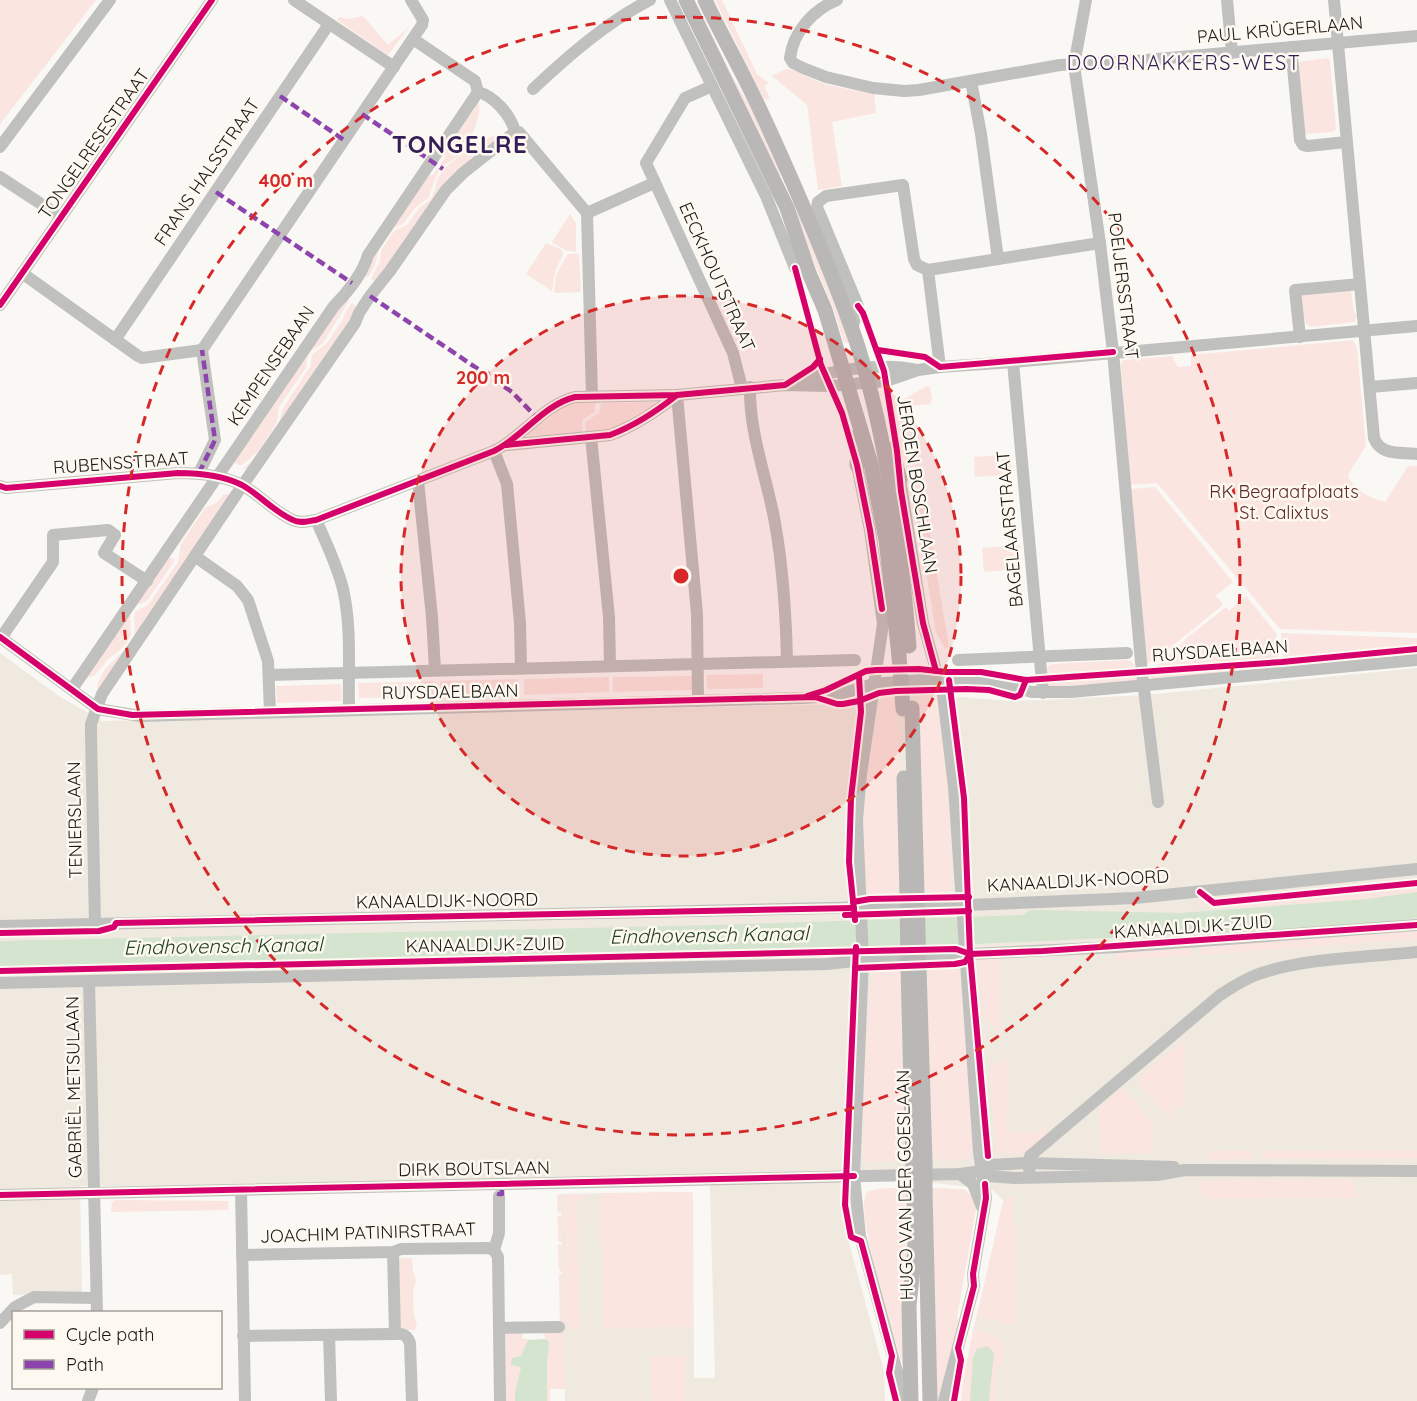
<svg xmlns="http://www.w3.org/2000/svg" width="1417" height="1401" font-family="Quicksand,sans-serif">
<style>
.built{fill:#efe9e0}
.green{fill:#fae5e1}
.water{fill:#d4e4cf}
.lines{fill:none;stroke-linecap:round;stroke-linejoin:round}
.minor{stroke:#c0c1be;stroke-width:12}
.major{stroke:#b9b8b7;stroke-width:15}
.major-bridge{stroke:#b9b8b7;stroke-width:15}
.quiet{stroke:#8e44ad;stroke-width:4.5;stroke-dasharray:9 4.5;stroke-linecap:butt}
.cycleway-casing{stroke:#fef9f0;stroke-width:10}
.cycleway{stroke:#d6006c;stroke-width:6}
.ring{fill:none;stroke:#d62828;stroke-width:3;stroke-dasharray:10 8}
.labels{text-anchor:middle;stroke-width:5;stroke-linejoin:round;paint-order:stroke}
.street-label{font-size:18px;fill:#1a1815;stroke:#fef9f0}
.park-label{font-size:18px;fill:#5c2926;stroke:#fef9f0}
.neighbourhood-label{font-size:20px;letter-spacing:1.5px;fill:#341e58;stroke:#fef9f0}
.water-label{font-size:20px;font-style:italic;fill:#21421a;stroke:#fef9f0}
.district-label{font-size:24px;font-weight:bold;letter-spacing:1.5px;fill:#341e58;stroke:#fef9f0}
.centre{fill:#d62828;stroke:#fef9f0;stroke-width:3}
.ring-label{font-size:18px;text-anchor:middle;font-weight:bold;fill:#d62828;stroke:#fef9f0;stroke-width:5;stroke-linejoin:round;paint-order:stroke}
</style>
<rect width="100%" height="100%" fill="#faf8f4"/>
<path class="built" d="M0,653L59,696L102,721L842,704L919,695H938L1011,701L1044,700L1145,695L1417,668V1401H984L973,1330L1006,1203L993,1190L935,1183L840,1180L842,1217L884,1371L885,1401H565L561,1194L693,1192L694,1378H715L710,1184L80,1186L82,1294L13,1295L12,1274L0,1275Z"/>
<g class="green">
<path d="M1,0H96L0,124V1Z"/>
<path d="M692,0H695L734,79L766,134L782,174L780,176Z"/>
<path d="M715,0H722L757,74L769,83L764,86L770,98L766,100L763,98Z"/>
<path d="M363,16L388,45L410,26L388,55L337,20L339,17L347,19Z"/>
<path d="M1328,58L1330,60L1336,129L1332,132L1304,134L1298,62Z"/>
<path d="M786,69C794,69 808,78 817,81C835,87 855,91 874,93L876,113L832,122L842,186L818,190L807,105L772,76Z"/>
<path d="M478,100C484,114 469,144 459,155C455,159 448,163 443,166L440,164L446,156L441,152L475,108V103Z"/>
<path d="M499,133L502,136L464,165L463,170L418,220L401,244L402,249L376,283L371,279L380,261L381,250L395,230L407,225L419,208L431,199L435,190L437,179L445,168L472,145Z"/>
<path d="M438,167L440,169L435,179L429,197L415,208L404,223L394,228L379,249L375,265L368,277L362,273L427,173L432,176Z"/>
<path d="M795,206L802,216L850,342L844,343L833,308L796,219L794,207Z"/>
<path d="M570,214L576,223V252L565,250L552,242Z"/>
<path d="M546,243L562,250L563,255L555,271L552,291L526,274Z"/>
<path d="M568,254H579L581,292L554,293L556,275Z"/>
<path d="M1351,290L1354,312L1357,316L1355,322L1310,327C1302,321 1301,305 1302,295Z"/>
<path d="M345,298L349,301L323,343L311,351L307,358L306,368L279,407L277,422L258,452L240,466L232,461Z"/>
<path d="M352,303L359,308L250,472L243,468L254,460L277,429L283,408L310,367L312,355L327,343L342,321L346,311Z"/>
<path d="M1353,340L1357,348L1366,446L1350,471L1348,477C1356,492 1368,497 1385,502L1408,466H1417V633L1280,629L1157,483L1130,485L1121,365L1123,360L1172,356L1178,367L1191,366V355Z"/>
<path d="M927,386L930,387L932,400L930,404L898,407L896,405L897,403Z"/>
<path d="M596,399V405L594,408L596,411L582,420L583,433L528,436L529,433L558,411L556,407Z"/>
<path d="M655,402L654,405L627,420L628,424L619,429L586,435L585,422L599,413L601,403Z"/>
<path d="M1011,454L1012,475L975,477L974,457Z"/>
<path d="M1155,487L1233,582L1217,595L1214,593L1223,605L1171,647L1146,665L1131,489Z"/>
<path d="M923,492L949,647L945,649L936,632L913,494Z"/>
<path d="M228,494L233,497L101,690L97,688C103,661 121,660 133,639C137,631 133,620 135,612L148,605L178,562L181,544L200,515L205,508L216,503L223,495Z"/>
<path d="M1020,545L1021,569L984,572L982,548Z"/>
<path d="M167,556L175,560L147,601L134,607L130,614L131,635L127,642L120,650L107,660L95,675L87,678Z"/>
<path d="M1246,596L1276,633L1280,668L1155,680L1148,676V674L1188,637L1226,607L1229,611Z"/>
<path d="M1281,633L1417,638V655L1284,667Z"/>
<path d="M1128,660L1132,662L1139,675L1137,680L1132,682L1049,688L1044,680L1048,666L1052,664Z"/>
<path d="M763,674V688L707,689L706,675Z"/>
<path d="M692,676V690L613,692V677Z"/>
<path d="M609,677V692L524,695V679Z"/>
<path d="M518,679L519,694L440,697V681Z"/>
<path d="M433,681V697L359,698L358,683Z"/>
<path d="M341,684L342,701L277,703L276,686Z"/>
<path d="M919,695H938L951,795V894L927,897L926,887L924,886Z"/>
<path d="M894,696L898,735L900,799L899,886L896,887V895L868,896V891L865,890L863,834L865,785L881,698Z"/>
<path d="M1417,885V892L1367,899L1229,909L1225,905L1199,907L1197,896L1213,905Z"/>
<path d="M1417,928V939L1200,955L1199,944Z"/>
<path d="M1191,945L1192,955L1116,960V949Z"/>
<path d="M1000,958L1002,1033L984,1018L978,963L981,962V959Z"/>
<path d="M929,968L960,971L975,1149L972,1150L971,1159L932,1160L923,980L929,979Z"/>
<path d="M901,969L904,1161L865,1162L863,1158L864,1066L870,982L874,981L875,973Z"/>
<path d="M1184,1040V1107H1174L1173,1118L1170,1119L1138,1082L1140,1077Z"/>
<path d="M1007,1057V1132H1035L1042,1127L1048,1133C1027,1154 1027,1155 997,1153L996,1149L989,1070Z"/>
<path d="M1123,1088L1152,1122V1153L1100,1154L1099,1107Z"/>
<path d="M1250,1149L1252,1159L1209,1160L1207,1151H1243Z"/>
<path d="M1417,1150V1159H1265L1264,1151Z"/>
<path d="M1350,1179L1359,1198L1202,1199L1200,1181Z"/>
<path d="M907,1188L908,1234L906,1374C898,1349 852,1208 867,1193C872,1187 898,1188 907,1188Z"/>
<path d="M932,1188L964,1189L969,1194H974L977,1204L957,1317L960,1327L939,1401H937Z"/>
<path d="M693,1192V1327L603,1328L601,1193Z"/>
<path d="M561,1194L562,1213H559L558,1211L557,1216H562V1242H559L558,1239V1244L562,1245L563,1272H560L559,1268V1274H563L564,1326H560L557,1195Z"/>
<path d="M584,1194V1199L577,1200L579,1329H567L564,1195Z"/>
<path d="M1013,1194L1018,1324L1015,1326L977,1316L1003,1201Z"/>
<path d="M115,1200L228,1201L229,1210L111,1212L112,1202Z"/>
<path d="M398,1258H412L413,1271L416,1280L413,1292L414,1316L417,1323L415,1330H406L400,1326Z"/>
<path d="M564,1328L565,1389H550V1401H547V1363L549,1342L545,1339L544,1330Z"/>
<path d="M973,1330C1003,1337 1005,1335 1003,1366L997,1365L996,1401H961L962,1388Z"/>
<path d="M522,1331V1339H529L521,1357L511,1365L521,1367L515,1391V1401H504V1336L507,1332Z"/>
<path d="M686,1356V1401H654L653,1396H651L650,1357Z"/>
</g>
<g class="water">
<path d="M1417,892V918L1362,925L1195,934L975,944L0,968V941L715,925L1023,915L1030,910L1181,913L1367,899Z"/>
<path d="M545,1339L549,1342L547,1363V1401H515V1391L521,1367L511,1365L512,1358L521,1356L528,1340Z"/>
<path d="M987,1346L994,1353L989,1401H970L973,1357L977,1349Z"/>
</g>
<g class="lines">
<g class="minor">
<path d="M294,0L394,67"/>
<path d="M670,0L766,196L795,268L809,273"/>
<path d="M837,0C813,10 793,32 790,58L793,63L803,68L826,77L873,88L904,91L919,90L1060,65L1135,61L1417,36"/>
<path d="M1086,0L1074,65L1100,243L1113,352L1142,673L1158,802"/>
<path d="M1227,0L1232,53"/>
<path d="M1334,0L1374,438C1381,456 1400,452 1417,454"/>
<path d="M413,39L475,81L478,92"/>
<path d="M1291,47L1300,140L1303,145L1308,146L1346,142"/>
<path d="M971,81L981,134L998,259"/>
<path d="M712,86L685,98L646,163L733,353L742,388"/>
<path d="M533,89C568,56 607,22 650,0"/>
<path d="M478,92C494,96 511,115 515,132"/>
<path d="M515,132H519L587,213L592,396"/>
<path d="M0,147L110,0"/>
<path d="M0,177L61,217"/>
<path d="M587,213L654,183"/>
<path d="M928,270L940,367"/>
<path d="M22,273L138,356L142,358L202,350"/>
<path d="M0,305L212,0"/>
<path d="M852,330L858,306L817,207L818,202L826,196L903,185L914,259L917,265L928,270L1100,243"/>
<path d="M1300,337L1295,290L1360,284"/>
<path d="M115,340L329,24"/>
<path d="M1013,362L1043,693"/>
<path d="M798,381C835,370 880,362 918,370"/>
<path d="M750,387C749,433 767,478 775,523C783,568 786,615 787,661"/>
<path d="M1370,387L1417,383"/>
<path d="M677,395L697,614L698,701"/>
<path d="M591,437L609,617L610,666"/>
<path d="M507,445L610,435C634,426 657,411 677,395"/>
<path d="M494,451L507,484L520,623L521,668"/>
<path d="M857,465L870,530L883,624L861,774L857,820L863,960L854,1176L860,1236L905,1401"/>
<path d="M199,473L215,440L202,350L422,25L423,20L411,0"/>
<path d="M900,479L923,623L943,695L954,787L979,1152L986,1198L973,1274L974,1286L944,1401"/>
<path d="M418,481L432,617L435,670"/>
<path d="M0,486L6,488L178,473C200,473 222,475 242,485C260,495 274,512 293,520C300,524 308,521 316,520L494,451C523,437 543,405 575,397L677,395L785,385L830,386L886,381L918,370L940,367L1013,362L1417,326"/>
<path d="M316,520C326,542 337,565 343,589C352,628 348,670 349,710"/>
<path d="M196,557L237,586L248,600L268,661L270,712"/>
<path d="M0,637L98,709"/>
<path d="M1,638L53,562V535L108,530L115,535L104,553L147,581"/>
<path d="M958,660L1127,653"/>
<path d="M269,675L855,660"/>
<path d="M72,689L334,306C347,293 363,273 368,255L478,92"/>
<path d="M98,709L140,716L803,698L835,696L873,684L920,680H969L990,682L1032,692H1071L1417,660"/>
<path d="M95,923L91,735V724L102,694L242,486L355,323L359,313L370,296L390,271L446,190L463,173L515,132"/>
<path d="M0,926L969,905L1135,898L1417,869"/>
<path d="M89,981L97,1312"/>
<path d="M0,983L827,964L873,959L959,957L970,954L1117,947L1417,925"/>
<path d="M982,1171L988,1176L1015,1178L1157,1175L1185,1170L1417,1171"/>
<path d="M982,1171L988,1165L1028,1163L1174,1167"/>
<path d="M960,1174L973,1184L982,1207"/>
<path d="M1029,1177L1030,1156L1220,995C1231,988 1243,980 1256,975C1301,958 1369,957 1417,952"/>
<path d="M241,1190L245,1401"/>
<path d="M0,1195L960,1174L982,1171"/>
<path d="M499,1196V1233L494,1250L498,1257L500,1401"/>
<path d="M393,1252L395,1334C403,1333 407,1335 410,1343L412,1401"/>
<path d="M242,1255L393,1252L401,1249L488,1248L494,1250"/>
<path d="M0,1323L15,1307L34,1297L96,1298"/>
<path d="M499,1328L559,1327"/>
<path d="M329,1335L331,1401"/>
<path d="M243,1336L395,1334"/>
<path d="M88,1401L93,1388"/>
</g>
<g class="major">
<path d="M686,0L787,208L809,273L825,310L871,464L886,540L899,656"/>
<path d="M705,0C717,26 731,51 744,77C771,130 794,185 817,239C832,276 847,312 859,350C888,445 901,547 909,646"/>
<path d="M887,449L894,459L900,479"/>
<path d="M857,465L859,434"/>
<path d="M912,708L917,895"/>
<path d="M904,778L907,895"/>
<path d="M908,968L913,1163"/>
<path d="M919,968L925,1162"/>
<path d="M925,1190L930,1401"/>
<path d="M911,1401L909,1305L915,1250L914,1190"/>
</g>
<g class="major-bridge">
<path d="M899,656L903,709"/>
<path d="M907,895L908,968"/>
<path d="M917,895L919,968"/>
<path d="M925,1162V1190"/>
<path d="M913,1163L914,1190"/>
</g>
<g class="quiet">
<path d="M280,96L344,140"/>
<path d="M362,114L443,169"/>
<path d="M216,192L352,283"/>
<path d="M370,296L512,392L538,419"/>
<path d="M199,473L215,440L202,350"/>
<path d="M499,1196V1194H502V1183"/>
</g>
<g class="cycleway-casing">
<g id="cycleway">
<path d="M795,268L821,365L842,413L857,465L870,530L882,609"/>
<path d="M0,305L212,0"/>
<path d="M858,306L863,313L884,371L897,451L901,491L923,623L936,671"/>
<path d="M878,350L925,357L940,367L1113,352"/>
<path d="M506,445L610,435C634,426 657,411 677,395"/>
<path d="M0,486L6,488L178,473C200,473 222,475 242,485C260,495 274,512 293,520C300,524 308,521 316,520L494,451C523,437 543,405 575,397L677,395L785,385L813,367L820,359"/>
<path d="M0,637L98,709L132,715L815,697L837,704H843L859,701L879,693L896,691L966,689L989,690L1015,697L1020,695L1026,680"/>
<path d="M949,680L964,798L970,954L988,1156"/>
<path d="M807,696L826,690L866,671L876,670L919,669L946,672H981L1026,680L1282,662L1417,649"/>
<path d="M1200,892L1214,903L1417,883"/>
<path d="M853,902L870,899L969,897"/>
<path d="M845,915L969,911"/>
<path d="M855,920L849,862L851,798L861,712L859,676"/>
<path d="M0,933L99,931L114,927L116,923L854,908"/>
<path d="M856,947L845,1205L851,1237L861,1241L892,1356L889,1373L896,1401"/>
<path d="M855,968L955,964L965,962L970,954"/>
<path d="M0,971L956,949L970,954L1043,951L1417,925"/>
<path d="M0,1195L854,1176"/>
<path d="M954,1401L961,1360L958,1348L974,1286L973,1274L986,1198L985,1184"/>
</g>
</g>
<use href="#cycleway" class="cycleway"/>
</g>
<circle cx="681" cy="576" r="280" fill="#d62828" fill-opacity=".12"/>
<g class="ring">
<circle cx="681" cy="576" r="280"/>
<circle cx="681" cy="576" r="559"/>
</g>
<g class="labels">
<g class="street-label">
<text transform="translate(1280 30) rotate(-5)" y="6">PAUL KRÜGERLAAN</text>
<text transform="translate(94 144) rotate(-55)" y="6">TONGELRESESTRAAT</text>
<text transform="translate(207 172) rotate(-56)" y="6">FRANS HALSSTRAAT</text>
<text transform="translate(717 277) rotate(66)" y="6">EECKHOUTSTRAAT</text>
<text transform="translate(1123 286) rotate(83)" y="6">POEIJERSSTRAAT</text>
<text transform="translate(271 366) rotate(-56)" y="6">KEMPENSEBAAN</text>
<text transform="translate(121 463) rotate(-4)" y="6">RUBENSSTRAAT</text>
<text transform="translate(917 484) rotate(81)" y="6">JEROEN BOSCHLAAN</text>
<text transform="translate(1010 529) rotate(-95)" y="6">BAGELAARSTRAAT</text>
<text transform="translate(1220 651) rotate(-4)" y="6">RUYSDAELBAAN</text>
<text transform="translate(450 692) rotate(-1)" y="6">RUYSDAELBAAN</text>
<text transform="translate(75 820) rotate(-91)" y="6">TENIERSLAAN</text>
<text transform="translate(1078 881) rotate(-3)" y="6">KANAALDIJK-NOORD</text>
<text transform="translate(447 901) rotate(-1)" y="6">KANAALDIJK-NOORD</text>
<text transform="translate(1193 927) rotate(-4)" y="6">KANAALDIJK-ZUID</text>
<text transform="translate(485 945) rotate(-1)" y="6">KANAALDIJK-ZUID</text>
<text transform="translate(74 1087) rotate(-91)" y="6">GABRIËL METSULAAN</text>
<text transform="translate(474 1169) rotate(-1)" y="6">DIRK BOUTSLAAN</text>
<text transform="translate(905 1185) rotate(-91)" y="6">HUGO VAN DER GOESLAAN</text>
<text transform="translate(368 1233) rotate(-2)" y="6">JOACHIM PATINIRSTRAAT</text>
</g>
<g class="park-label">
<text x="1284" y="498">RK Begraafplaats<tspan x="1284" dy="21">St. Calixtus</tspan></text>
</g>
<g class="neighbourhood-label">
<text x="1184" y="70">DOORNAKKERS-WEST</text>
</g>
<g class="water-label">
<text transform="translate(709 935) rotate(-1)" y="7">Eindhovensch Kanaal</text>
<text transform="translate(223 946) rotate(-1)" y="7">Eindhovensch Kanaal</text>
</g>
<g class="district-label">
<text x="460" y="153">TONGELRE</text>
</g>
</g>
<circle cx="681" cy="576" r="9" class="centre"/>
<g class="ring-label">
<text x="286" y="187">400 m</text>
<text x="483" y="384">200 m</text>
</g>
<rect x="12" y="1311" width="210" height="78" fill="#fef9f0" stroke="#a39f98" stroke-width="1.5"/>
<rect x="24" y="1330" width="30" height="9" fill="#d6006c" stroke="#a39f98" stroke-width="1.5"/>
<text x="66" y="1341" font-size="18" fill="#1a1815">Cycle path</text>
<rect x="24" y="1360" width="30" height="9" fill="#8e44ad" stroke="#a39f98" stroke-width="1.5"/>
<text x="66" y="1371" font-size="18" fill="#1a1815">Path</text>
</svg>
